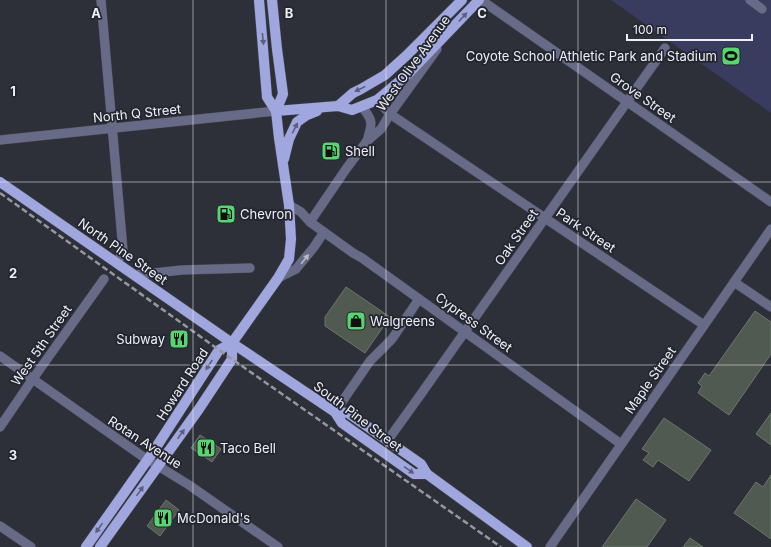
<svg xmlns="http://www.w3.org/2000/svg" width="771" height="547" font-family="Inter,sans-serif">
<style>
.green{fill:#393b5f}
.building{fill:#505a50;stroke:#6b766c}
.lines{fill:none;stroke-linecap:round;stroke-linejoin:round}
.minor-casing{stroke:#484a53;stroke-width:10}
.major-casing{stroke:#484a53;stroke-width:11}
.minor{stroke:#686b87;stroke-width:9}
.major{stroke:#a0a6de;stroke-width:10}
.rail{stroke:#9697a0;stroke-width:2.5;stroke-dasharray:6 3;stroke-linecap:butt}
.oneway{fill:#5b5f7e}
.oneway2{fill:#b8baca}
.grid{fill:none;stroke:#eeeff6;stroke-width:1;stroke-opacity:0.55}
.labels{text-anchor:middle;stroke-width:3.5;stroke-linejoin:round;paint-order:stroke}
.poi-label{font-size:13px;fill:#eeeff6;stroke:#23252f;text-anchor:start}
.street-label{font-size:13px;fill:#eeeff6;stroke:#23252f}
.grid-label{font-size:13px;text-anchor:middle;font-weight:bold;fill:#eeeff6;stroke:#23252f;stroke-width:3.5;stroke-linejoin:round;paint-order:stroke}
</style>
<rect width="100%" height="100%" fill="#2d2f39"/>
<path class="green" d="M611,0H771V113Z"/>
<g class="building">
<path d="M346,287L390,317L365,353L325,326V317Z"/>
<path d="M755,311L771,322V354L729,415L698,393L702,386L698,383L705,373L709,376Z"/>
<path d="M771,413V445L756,434Z"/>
<path d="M664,418L711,450L689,481L658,460L653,467L643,460L649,453L642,449Z"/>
<path d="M200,435L221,449L212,462L191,448Z"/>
<path d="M771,475V539L734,513L756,482L763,487Z"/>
<path d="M636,499L666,520L647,547H602Z"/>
<path d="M166,500L179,510L160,536L147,526Z"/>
<path d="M690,538L703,547H683Z"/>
</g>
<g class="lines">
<g class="minor-casing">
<g id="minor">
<path d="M101,0L123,250L117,263"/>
<path d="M481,0L771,202"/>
<path d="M750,0L762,9"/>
<path d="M377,100L390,114L704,325"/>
<path d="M362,107C374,121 372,124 367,141"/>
<path d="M0,140L276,111"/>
<path d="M289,205L301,212L310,222L353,253L362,258L621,444"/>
<path d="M310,222L346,169L367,141L381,129L390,114L437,49"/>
<path d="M135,275L182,270L250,268"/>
<path d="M278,278L296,269L314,247L324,232"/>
<path d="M734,282L771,307"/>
<path d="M0,356L142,456L189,485L278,547"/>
<path d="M335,412L370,361L392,339L419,299"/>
<path d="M0,427L32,380L104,279"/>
<path d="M388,440L421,394L665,48"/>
<path d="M0,526L31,547"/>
<path d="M550,547L771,229"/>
</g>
</g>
<g class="major-casing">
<g id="major">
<path d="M259,0L267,97L276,111"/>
<path d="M338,106L353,93L361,89L385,75L407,55L462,0"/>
<path d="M276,111L338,106L352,110L377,100L408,74L479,0"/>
<path d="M284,159L289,139L297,122L307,115L317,111"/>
<path d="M0,182L232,343L335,412L342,423L414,474H427L527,547"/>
<path d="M335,412L348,413L421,464L427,474"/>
<path d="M86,547L153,452L219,350L232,343L278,278L289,259L291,239L289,205L279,138L276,111L283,94L277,49L272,0"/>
<path d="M100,547L199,409L232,359V343"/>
</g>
</g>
<use href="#minor" class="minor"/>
<use href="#major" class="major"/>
<path class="rail" d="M0,193L219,350L501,547"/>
</g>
<defs><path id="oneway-solid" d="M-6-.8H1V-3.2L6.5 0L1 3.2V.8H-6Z"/></defs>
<g class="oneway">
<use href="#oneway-solid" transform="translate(463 17) rotate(-47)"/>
<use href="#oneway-solid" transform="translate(263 39) rotate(84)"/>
<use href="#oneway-solid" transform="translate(360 89) rotate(154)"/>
<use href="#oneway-solid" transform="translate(295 128) rotate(-64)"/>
<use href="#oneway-solid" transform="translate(209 365) rotate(123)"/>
<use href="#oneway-solid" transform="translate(181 434) rotate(-54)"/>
<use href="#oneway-solid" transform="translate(409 470) rotate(35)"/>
<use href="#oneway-solid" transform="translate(140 491) rotate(-55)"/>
<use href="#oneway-solid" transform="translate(99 528) rotate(125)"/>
</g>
<use class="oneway2" href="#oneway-solid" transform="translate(305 259) rotate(-51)"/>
<path class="grid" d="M193,0V547M386,0V547M578,0V547M0,182H771M0,365H771"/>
<defs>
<g id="stadium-square" transform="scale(1)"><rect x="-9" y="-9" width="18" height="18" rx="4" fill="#58d570" stroke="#23252f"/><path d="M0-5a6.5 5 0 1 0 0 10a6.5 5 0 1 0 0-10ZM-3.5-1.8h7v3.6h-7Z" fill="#111"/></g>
<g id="fuel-square" transform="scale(1)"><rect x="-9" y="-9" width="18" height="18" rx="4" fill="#58d570" stroke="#23252f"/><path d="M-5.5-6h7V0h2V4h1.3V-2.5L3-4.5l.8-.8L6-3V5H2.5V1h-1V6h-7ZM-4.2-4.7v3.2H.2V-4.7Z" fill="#111"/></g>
<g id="shop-square" transform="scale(1)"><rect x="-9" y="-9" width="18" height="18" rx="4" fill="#58d570" stroke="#23252f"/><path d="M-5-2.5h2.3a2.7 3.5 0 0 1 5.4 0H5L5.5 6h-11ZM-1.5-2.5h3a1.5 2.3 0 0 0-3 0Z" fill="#111"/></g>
<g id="restaurant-square" transform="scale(1)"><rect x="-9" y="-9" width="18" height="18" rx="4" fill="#58d570" stroke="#23252f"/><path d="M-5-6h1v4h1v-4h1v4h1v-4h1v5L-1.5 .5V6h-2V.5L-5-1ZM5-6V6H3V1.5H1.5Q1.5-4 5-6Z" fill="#111"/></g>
</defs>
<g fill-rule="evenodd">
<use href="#stadium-square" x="731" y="56"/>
<use href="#fuel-square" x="331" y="151"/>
<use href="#fuel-square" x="226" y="214"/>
<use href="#shop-square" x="356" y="321"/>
<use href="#restaurant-square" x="179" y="339"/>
<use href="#restaurant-square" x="206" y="448"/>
<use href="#restaurant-square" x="163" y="518"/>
</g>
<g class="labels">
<g class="poi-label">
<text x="717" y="61" text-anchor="end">Coyote School Athletic Park and Stadium</text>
<text x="345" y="156">Shell</text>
<text x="240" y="219">Chevron</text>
<text x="370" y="326">Walgreens</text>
<text x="165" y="344" text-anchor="end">Subway</text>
<text x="220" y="453">Taco Bell</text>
<text x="177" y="523">McDonald's</text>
</g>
<g class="street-label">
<text transform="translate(413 63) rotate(-54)" y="5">West Olive Avenue</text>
<text transform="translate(643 97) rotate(35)" y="5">Grove Street</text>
<text transform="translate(137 113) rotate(-6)" y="5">North Q Street</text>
<text transform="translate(586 230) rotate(34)" y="5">Park Street</text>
<text transform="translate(516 237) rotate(-55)" y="5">Oak Street</text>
<text transform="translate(123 251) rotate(35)" y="5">North Pine Street</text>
<text transform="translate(474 322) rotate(36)" y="5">Cypress Street</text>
<text transform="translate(41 345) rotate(-55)" y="5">West 5th Street</text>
<text transform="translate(650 380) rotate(-55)" y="5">Maple Street</text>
<text transform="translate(182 384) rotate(-57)" y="5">Howard Road</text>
<text transform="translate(358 416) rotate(37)" y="5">South Pine Street</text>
<text transform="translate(145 442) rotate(33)" y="5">Rotan Avenue</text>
</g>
</g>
<g class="grid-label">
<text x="96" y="18">A</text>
<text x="289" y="18">B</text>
<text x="482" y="18">C</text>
<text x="13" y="96">1</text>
<text x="13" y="278">2</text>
<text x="13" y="460">3</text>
</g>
<path d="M627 34v6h125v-6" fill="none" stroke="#eeeff6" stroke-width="2"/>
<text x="633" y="34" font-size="12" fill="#eeeff6" stroke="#23252f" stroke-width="3" paint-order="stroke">100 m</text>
</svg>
